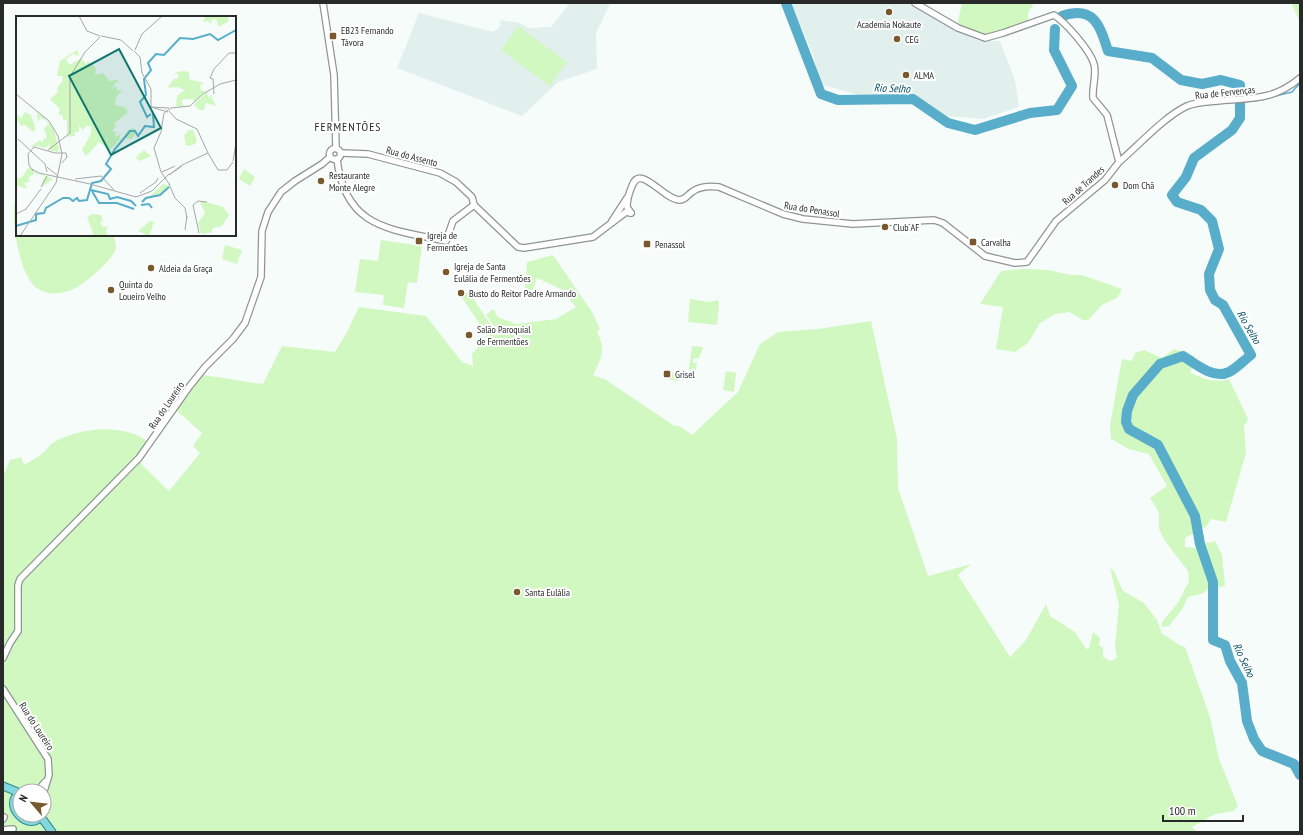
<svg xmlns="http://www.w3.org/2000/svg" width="1303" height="835" font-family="'PT Sans Narrow',sans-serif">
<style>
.built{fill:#e1f0ec}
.green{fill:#d1f8c0;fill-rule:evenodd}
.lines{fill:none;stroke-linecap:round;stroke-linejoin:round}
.stream{stroke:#58adca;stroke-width:1.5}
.river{stroke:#58adca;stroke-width:10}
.tertiary-casing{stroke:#909594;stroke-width:8}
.primary-casing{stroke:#2e8a8f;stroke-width:9}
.tertiary{stroke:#fff;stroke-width:5.5}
.primary{stroke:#84d8dd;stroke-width:7}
.poi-dot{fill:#79582e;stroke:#fff;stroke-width:1.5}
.labels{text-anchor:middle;stroke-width:4;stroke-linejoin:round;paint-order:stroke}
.poi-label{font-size:10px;fill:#282a2a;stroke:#fff;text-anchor:start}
.street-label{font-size:10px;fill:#282a2a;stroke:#fff}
.water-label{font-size:11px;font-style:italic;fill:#004d61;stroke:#fff}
.quarter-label{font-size:12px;letter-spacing:1px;fill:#282a2a;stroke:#fff}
.inset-river{fill:none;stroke:#58adca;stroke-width:2}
.inset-road{fill:none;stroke:#a4a8a7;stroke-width:1}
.view{fill:#0f766e;fill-opacity:0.15;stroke:#0f766e;stroke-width:2}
.inset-edge{fill:none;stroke:#282a2a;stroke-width:2}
</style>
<rect width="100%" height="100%" fill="#f6fcfa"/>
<g class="built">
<path d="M570,3L610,4L596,33L597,69L558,82L522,116L397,68L419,13L493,32L499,28L501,20L520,23L528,28L551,27Z"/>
<path d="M791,3H915L956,27L971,38L980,41H1000L1015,80L1019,107L983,119L947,116L914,95L874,97L862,96L820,84L814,57Z"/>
</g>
<g class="green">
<path d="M962,3H1034L1028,13V22C995,34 990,42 957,25Z"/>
<path d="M1291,3H1300V22Z"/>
<path d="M518,26L567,62L550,86L501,50Z"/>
<path d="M244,169L255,177L250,186L239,179Z"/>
<path d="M17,184V235H113C114,238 116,243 116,247C115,259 86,282 76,288C66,293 50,296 40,290C21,281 13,231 14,211C14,202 16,193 17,184Z"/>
<path d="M381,240L422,246L417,283L408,282L404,308L383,305L384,295L355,292L360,259L378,261Z"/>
<path d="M225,245L242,250L237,264L222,259Z"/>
<path d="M553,255L592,312L600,329L597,332C606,349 602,358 593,375L606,380L673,425L681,427L692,435L738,392L760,344L778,332L818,329L871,321L897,439L898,488L928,576L971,564L958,575L1010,657L1026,640L1046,604L1050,616L1075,632L1086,649L1089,648L1093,632L1100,638L1099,645L1103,648V657L1110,661L1117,658L1115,645L1119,605L1110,568L1114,571L1123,591L1144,603L1157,620L1162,634C1170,637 1178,646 1185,647L1210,717L1219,759L1238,806L1234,811L1215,814L1192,827L1197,832H3V472H5L10,460L21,457L24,465C30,461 37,458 43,453C47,450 49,445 54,442C81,427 123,423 149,442L141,464L169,491L200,453L193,446L202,433L176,410L203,375L263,384L282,346L335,352L346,334L359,307L426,316L462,362L473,366L472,354L496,329L486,315L493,309L498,317L516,324L556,319L576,307L561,289L537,278L531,296L525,289L527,262ZM20,791H44V815H20Z"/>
<path d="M1023,269L1048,270L1071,275H1082L1122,289L1117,298L1102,305L1088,320H1083L1069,312L1055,314L1040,323L1028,343L1015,352L996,349L1003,307L980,304L1001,271Z"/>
<path d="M465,292H469L494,330L488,336L460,295Z"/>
<path d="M690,299L709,302L718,300L719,305L717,325L688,322Z"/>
<path d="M692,346L703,347L699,358L693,359V363H697L696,370L689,369Z"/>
<path d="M1174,349L1194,356L1196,360L1190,372C1201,379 1217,383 1229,379L1248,419L1244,427L1246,453L1226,522L1211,519L1206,527L1195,530L1194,533L1185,538V547L1196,548L1202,542L1208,543L1215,541L1222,555L1225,586L1208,588L1204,593L1188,597L1182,609L1169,626L1162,627V622L1177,604L1182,595L1189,581L1188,571L1165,541L1159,529V512L1150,498L1167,486L1149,454L1129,449L1111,439L1110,425L1122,359L1132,361L1135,353L1144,350L1162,358Z"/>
<path d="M726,371L736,373L734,392L723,390Z"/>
<path d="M669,372L680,374L678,381L666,379Z"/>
</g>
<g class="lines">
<g class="stream">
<path d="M1271,97L1292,92L1300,83"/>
<path d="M1254,101L1260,100"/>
</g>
<g class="river">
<path d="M786,3L821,94L838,100L913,99L948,123L975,130L1030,113L1057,110L1072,86L1054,50L1055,29"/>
<path d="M1062,16C1094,5 1100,26 1108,51L1152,58L1181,80L1202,84L1221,80L1240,85V118L1232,130L1194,158L1186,177L1172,195L1177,202L1201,210L1212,221L1219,249L1209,274L1210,290L1215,300L1223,305L1251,355C1244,360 1237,368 1229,372C1214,380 1194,363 1183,356L1160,364L1133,395L1127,411L1126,422L1129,429L1158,445L1195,516L1200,544L1213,582V640L1225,645L1230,661L1242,683L1247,721L1254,739L1262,751L1294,764L1300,775"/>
</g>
<g class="tertiary-casing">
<g id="tertiary">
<path d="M323,3L334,75L336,148"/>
<circle cx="335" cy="154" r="5.5"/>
<path d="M341,153L368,154L440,173L456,182L472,197L474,205L518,247L524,248L593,237L626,212L631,213"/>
<path d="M337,159C345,228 389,229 446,241L453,221L474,205"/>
<path d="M1119,162C1138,146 1165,116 1187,106C1197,102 1207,102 1217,101C1250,98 1273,101 1300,78"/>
<path d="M631,213L627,207C627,200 629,193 632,186C640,163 663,199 679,200C686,200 687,195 692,192C700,186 709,186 719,187L783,214L803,219L853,224L934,220L943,223L985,256L1015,263L1027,262L1056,221L1105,180L1119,162L1107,115L1093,98C1092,87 1097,74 1094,64C1090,50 1066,23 1054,15L1003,33L985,38L958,28L915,3"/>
<path d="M612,221L627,198"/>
<path d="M3,658L10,643L18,631V585L20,579L139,458L189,387L205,367L233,339L245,323L261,277L262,231L268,212L281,192L295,181L322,164L330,157"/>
<path d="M3,689L48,759L49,775L44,791"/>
<path d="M35,791L40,788L45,782"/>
<path d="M3,819L4,817"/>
<path d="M3,830L13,829"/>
</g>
</g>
<g class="primary-casing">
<g id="primary">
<path d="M3,786L20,793"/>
<path d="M20,793C0,804 31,835 41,815"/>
<path d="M41,817L52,832"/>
</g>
</g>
<use href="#tertiary" class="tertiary"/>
<use href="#primary" class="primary"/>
</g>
<g class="poi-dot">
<circle cx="889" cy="12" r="4"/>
<rect x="329" y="32" width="8" height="8" rx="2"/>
<circle cx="897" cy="39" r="4"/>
<circle cx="906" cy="75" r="4"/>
<circle cx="321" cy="181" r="4"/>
<circle cx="1115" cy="185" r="4"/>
<circle cx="885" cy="227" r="4"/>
<rect x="415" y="237" width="8" height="8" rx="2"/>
<rect x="969" y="238" width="8" height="8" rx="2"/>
<rect x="643" y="240" width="8" height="8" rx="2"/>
<circle cx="151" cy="268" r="4"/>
<circle cx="446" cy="272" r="4"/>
<circle cx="111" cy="290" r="4"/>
<circle cx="461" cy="293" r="4"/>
<circle cx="469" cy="335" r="4"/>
<rect x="663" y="370" width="8" height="8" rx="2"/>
<circle cx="517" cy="592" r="4"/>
</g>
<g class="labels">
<g class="poi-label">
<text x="889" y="28" text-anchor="middle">Academia Nokaute</text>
<text x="341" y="34">EB23 Fernando<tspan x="341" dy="12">Távora</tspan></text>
<text x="905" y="43">CEG</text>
<text x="914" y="79">ALMA</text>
<text x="329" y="179">Restaurante<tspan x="329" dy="12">Monte Alegre</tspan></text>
<text x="1123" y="189">Dom Chã</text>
<text x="893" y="231">Club AF</text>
<text x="427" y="239">Igreja de<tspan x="427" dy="12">Fermentões</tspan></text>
<text x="981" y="246">Carvalha</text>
<text x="655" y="248">Penassol</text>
<text x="454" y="270">Igreja de Santa<tspan x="454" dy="12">Eulália de Fermentões</tspan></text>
<text x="159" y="272">Aldeia da Graça</text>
<text x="119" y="288">Quinta do<tspan x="119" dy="12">Loueiro Velho</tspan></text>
<text x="469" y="297">Busto do Reitor Padre Armando</text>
<text x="477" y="333">Salão Paroquial<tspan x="477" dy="12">de Fermentões</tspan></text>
<text x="675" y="378">Grisel</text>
<text x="525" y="596">Santa Eulália</text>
</g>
<g class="street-label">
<text transform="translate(1225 92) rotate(-6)" y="4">Rua de Fervenças</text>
<text transform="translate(412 156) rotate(15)" y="4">Rua do Assento</text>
<text transform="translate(1083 185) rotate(-42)" y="4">Rua de Trandes</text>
<text transform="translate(812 209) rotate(9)" y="4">Rua do Penassol</text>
<text transform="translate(166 405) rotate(-56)" y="4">Rua do Loureiro</text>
<text transform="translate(37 726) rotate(57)" y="4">Rua do Loureiro</text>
</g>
<g class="water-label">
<text transform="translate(892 88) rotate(2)" y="4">Rio Selho</text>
<text transform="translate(1249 327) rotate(60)" y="4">Rio Selho</text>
<text transform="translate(1244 660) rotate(65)" y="4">Rio Selho</text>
</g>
<g class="quarter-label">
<text x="348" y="131">FERMENTÕES</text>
</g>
</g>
<g transform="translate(16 16)">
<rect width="220" height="220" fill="#f6fcfa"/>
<path d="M186,0H211L213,5L203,11L200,3L195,4L196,9L192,5L187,6L189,2ZM61,34L63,40L57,38L50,43L53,49L65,42L70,48L72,45L80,52L79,59L87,57L93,65L101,64L102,66L98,68L96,73L100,70L102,77L103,74L106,75L100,81L99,89L108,91L112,96L98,108L100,110L96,115L100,116L99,121L105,118L103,123L106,124L112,114L118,112L120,117L116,123L109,122L107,126L103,124L94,134L83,126L70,140L66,134L75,118V110H70L67,114L63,110V116H58L59,120L51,121V104H47V100L42,98L44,93L34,83L42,76L41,72L47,65L46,60H41L44,45ZM168,55L173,56V63L188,67L184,69L185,75H190L178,86L177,83H168L165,85L168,90H160L161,80L169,74L161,71L151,72L158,63L162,62V57L159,58L160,56ZM191,76L193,82L197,78L196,82L200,90L190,87L188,94H184L178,89ZM15,92L29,102L38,114L44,137L43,134L41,136L33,134L34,128L29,132L21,130L13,132L24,124L27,127V124L31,121L28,112L32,109L30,104L24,102L22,106L21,97ZM9,96L15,99L20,113L17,116L9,109L5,110L0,102L3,99L5,103ZM173,114H177L181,124L179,128L173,130L170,129L168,120ZM128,134L135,140L124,145L120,142L122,139ZM13,151L18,156L28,159V162L30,160L37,163L26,171L28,160L19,157L12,162L14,165L9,167L7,165L11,173L0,169V163L6,161ZM147,168L153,170L149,176L133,181ZM187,185L207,191L213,199L206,210L197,212L195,217L185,218L182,207L189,197L184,186L179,187ZM77,198L85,199L87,205L84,206L87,211L92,210L90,215L92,220H78L71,201ZM134,205L138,206L133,220L122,215Z" fill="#d1f8c0"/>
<path class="inset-river" d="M135,98L131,101L124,86L130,79L128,63L135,54L132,47L140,38L148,39L164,22L177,23L194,18L202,24L220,14M75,174L92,178L94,183L101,181L115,185L120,190M76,175L83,187H101L118,193M126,186L130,182L144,179L153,171M125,189L133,188L136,192M0,210L20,204V198L28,197L30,192L47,182H53L57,185L61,182L63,185L71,184L76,167L85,165L95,153L90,148L99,133L114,115H119L122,120L129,110L138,111L137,98"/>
<path class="inset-road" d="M63,0L71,15L84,20M85,20L105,24L117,35M119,34L126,18L146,0M118,35L124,41L126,57L135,73V91L152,96M55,59L69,36L84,21M0,78L33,105L42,120L46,138L40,167L4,220M198,78L197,63L194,62L198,53L213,37H220M135,91L153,92M153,95L160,103L181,113L192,137M2,123L29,148L31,156M32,134L54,117V62M192,137L202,154H211L217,146M217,145L220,127M166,150L153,159L166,149L192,137M31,151L42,160M16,153L23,157L74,168L120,181L136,175L153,158M17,155L13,149L12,138L18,131L39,137H50L51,141L46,147M146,156L159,150M59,163L85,160L98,174M153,168L159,182L169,192L171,202M154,169L145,156L138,132L145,116L148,97L155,92L174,90L187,78L204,68L220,64M25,171L31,160M124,177L140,166L142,162M0,198L10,193L25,173M169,214L171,200M183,217L177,189L182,185L191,186"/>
<path class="view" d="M103,33L145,112L95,139L53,60Z"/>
<rect width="220" height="220" class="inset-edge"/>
</g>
<rect width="1303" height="835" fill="none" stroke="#282a2a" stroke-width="8"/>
<g transform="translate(32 803) rotate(298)"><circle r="19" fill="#ffffff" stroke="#a9aaaa"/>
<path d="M0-3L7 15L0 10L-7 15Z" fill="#79582e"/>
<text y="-6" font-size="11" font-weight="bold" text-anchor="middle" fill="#282a2a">N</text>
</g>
<path d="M1163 815v6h80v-6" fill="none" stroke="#282a2a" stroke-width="2"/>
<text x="1169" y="815" font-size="12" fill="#282a2a" stroke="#ffffff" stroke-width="3" paint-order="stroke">100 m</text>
</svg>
